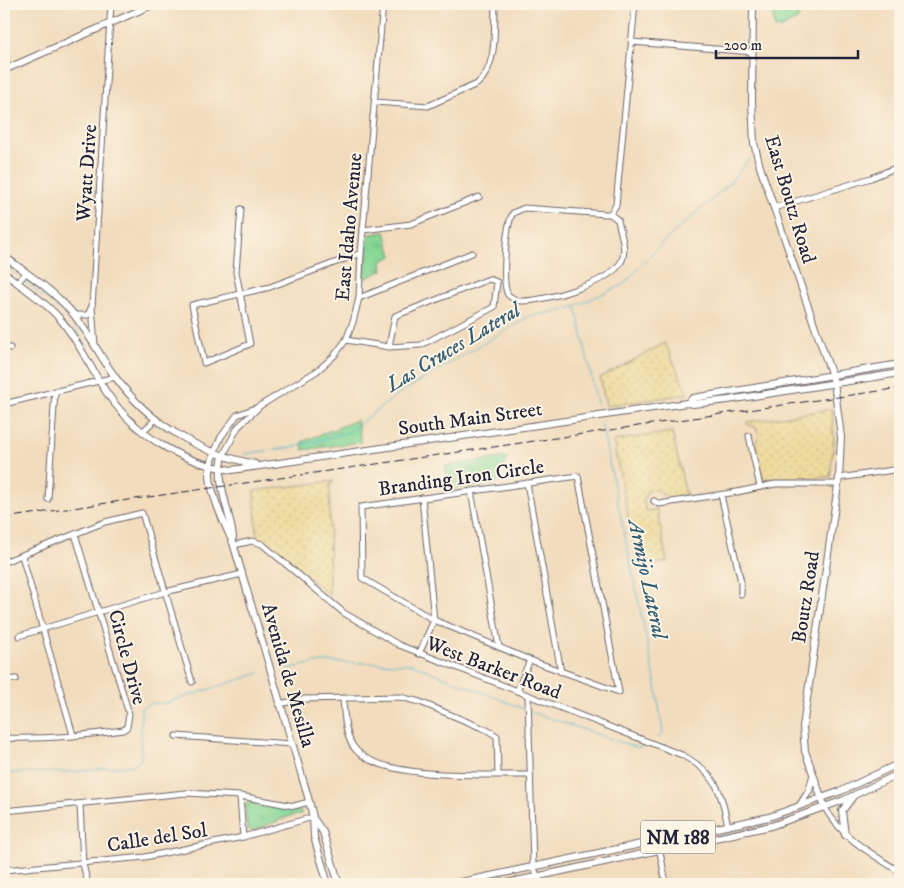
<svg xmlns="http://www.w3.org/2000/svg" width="904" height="888" font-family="'IM FELL DW Pica',serif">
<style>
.sand{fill:url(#sand-dots);stroke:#887e6c}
.park{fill:url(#park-tufts);stroke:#557c68}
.pitch{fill:#88d796;stroke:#557c68}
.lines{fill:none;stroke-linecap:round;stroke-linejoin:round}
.stream{stroke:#4cb3cb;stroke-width:1}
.minor-casing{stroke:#6b6368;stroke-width:7}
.major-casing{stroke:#6b6368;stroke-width:8}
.minor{stroke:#fff;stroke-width:5}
.major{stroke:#fff;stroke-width:6}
.rail{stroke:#22223b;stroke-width:1;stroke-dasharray:8 4;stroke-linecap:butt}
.labels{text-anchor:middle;stroke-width:4;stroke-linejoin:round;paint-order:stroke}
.shield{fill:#fcf5e5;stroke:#63616e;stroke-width:1}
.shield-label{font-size:19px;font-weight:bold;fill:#22223b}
.street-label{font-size:20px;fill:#22223b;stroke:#fcf5e5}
.water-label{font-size:21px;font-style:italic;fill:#335c75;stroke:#fcf5e5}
</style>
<defs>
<pattern id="sand-dots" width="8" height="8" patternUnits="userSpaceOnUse" patternTransform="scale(1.25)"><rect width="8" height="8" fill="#eeda9e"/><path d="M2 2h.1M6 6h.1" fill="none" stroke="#ccbb89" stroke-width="1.8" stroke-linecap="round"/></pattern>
<pattern id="park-tufts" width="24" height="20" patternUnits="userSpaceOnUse" patternTransform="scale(1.25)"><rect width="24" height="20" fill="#88d796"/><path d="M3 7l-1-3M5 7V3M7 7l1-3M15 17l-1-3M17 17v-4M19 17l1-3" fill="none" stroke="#75b882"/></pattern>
</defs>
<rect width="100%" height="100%" fill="#fcf5e5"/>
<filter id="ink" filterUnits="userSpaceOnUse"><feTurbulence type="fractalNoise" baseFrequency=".02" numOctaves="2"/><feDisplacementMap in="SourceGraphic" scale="10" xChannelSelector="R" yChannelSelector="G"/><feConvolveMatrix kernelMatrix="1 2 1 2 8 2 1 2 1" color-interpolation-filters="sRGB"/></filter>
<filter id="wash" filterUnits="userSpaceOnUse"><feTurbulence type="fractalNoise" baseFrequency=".0096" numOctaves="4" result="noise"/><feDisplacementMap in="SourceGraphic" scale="20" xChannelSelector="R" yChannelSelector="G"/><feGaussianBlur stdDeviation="1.12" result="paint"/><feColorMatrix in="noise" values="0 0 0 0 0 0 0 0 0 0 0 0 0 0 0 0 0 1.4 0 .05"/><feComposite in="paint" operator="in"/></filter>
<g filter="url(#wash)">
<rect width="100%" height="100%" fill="#f2dcbd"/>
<g class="sand">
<path d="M665,343L688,394L606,406L600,378Z"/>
<path d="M832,409L834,442L830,477L763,479L755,445L759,435L755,427L748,425L747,422Z"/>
<path d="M672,432L686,495L666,498L657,490L647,491L644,499L645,509L648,511L657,509L667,562L638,566L613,441Z"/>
<path d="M334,481L330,485L329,595L268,544L257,537L254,491Z"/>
</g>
<g class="park">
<path d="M385,232L392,256L382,261L383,270L364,279L368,237L371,234Z"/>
<path d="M357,420L361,442L303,450L302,442Z"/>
<path d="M508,457L497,483L448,490L445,466Z"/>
<path d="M249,802H263L302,812L300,815L290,816L252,831L247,828L245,805Z"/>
</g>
<path class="pitch" d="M771,4H804L797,20L781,28L775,29Z"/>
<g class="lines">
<g class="stream">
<path d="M4,265L17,275"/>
<path d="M24,281L66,315L88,347"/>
<path d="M576,307L598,407"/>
<path d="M601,423L656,685L663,734L657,738"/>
<path d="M244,454L294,447L349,432L401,392L530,316L566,310L623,285L661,244L729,184L750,158"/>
<path d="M286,669L321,662L412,664L524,709"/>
<path d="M531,712L638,748L643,746"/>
<path d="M4,773L71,772L134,765L141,760V708L152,703H166L260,673"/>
</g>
</g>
</g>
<g filter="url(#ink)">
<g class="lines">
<g class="minor-casing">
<g id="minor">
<path d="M632,42L752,52"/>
<path d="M375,102L428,106L477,84C498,67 494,29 495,4"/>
<path d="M774,208L871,178L900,166"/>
<path d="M241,209L236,272L250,344L204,363L192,305L270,287L361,253"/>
<path d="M610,214L618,220C620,232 628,251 621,262C610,283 545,301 522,301C516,301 512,298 508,295C501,283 506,224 513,213L524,208L606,214H610L616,205L635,4"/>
<path d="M363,230L411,224L479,197"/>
<path d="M17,283L26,273"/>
<path d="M359,298L472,253"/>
<path d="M74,315H88L91,308"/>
<path d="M346,340L389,347L421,345L494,307L497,282L489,279L395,316L389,347"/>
<path d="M95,345L92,307L111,4"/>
<path d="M4,347L10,348"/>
<path d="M4,404L115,377"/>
<path d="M143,431L156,419"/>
<path d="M749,436L760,487"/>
<path d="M214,453L221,437L237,415L258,407L317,371L334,356L346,340L353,322L359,298L361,253L383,4"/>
<path d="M223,456L238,427L258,408"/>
<path d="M578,476L619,692L530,660L434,620L362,578L361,507Z"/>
<path d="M839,478L900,469"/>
<path d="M527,483L561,672"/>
<path d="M471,491L499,647"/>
<path d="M721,495L741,582V594"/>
<path d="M48,499L55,391"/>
<path d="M654,501L659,504L737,492L775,484H838"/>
<path d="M234,545L252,541L262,544L344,613L399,645L682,755C717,774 720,789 728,826"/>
<path d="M22,556L73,735"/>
<path d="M4,562L105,522L142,513L192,682"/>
<path d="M19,636L165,592L242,574"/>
<path d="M419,654L434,620L422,498"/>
<path d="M4,680L16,679"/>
<path d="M517,691L530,660"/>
<path d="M528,696L533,866L541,884"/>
<path d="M343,698C344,714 345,739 356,750C384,781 488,774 529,775"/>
<path d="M279,704L304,699L400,697L420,702L487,730L497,736L498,774"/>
<path d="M176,736L292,744"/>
<path d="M4,738C43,739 84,736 123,730L127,727L129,714L75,534"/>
<path d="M240,796L243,837"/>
<path d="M80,805L83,864L88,884"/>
<path d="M825,808C843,839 871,853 900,872"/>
<path d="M4,811L186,793L240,796L294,806L309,802"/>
<path d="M658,841L666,884"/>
<path d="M4,870L145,857L243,837L313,817"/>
</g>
</g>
<g class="major-casing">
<g id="major">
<path d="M753,4L752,101L754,143L760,167L834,382L841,437L839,478L803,727L805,751L825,808"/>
<path d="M4,70L154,4"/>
<path d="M4,256C26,273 50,288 69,309C88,330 99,356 116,378C150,424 199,453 255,464"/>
<path d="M4,273C23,287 44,301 60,319C80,342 91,371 109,396C138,437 183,463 232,470L687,403L693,404L728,400L900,373"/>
<path d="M687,403L693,398L900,364"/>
<path d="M214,453C213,459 210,466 210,472C209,492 225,525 233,543L308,797L313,817L314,837L328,884"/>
<path d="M223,456C215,483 230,510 233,537"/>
<path d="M800,805L809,791L813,776"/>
<path d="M313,818L323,832L339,884"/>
<path d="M845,835L842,811L852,798"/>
<path d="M452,884L769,817L841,791L900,763"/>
<path d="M502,884L771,826L844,800L900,773"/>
</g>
</g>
<use href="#minor" class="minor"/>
<use href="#major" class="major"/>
<path class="rail" d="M4,518L900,388"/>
</g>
</g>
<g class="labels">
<rect class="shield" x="640.5" y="820.5" width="75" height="33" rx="4"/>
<g class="shield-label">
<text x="678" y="844">NM 188</text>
</g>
<g class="street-label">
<text transform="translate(86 173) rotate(-86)" y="7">Wyatt Drive</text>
<text transform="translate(791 199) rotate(73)" y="7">East Boutz Road</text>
<text transform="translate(348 227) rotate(-85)" y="7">East Idaho Avenue</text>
<text transform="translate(470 418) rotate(-8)" y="7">South Main Street</text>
<text transform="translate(461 477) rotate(-8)" y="7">Branding Iron Circle</text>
<text transform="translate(805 597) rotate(-81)" y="7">Boutz Road</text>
<text transform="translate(128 657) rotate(75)" y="7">Circle Drive</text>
<text transform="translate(494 667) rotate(21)" y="7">West Barker Road</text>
<text transform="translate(289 675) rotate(74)" y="7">Avenida de Mesilla</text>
<text transform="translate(157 837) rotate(-9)" y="7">Calle del Sol</text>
</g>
<g class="water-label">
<text transform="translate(453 347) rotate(-31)" y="7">Las Cruces Lateral</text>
<text transform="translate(648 579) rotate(78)" y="7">Armijo Lateral</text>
</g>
</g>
<rect width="904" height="888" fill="none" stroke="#fcf5e5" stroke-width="20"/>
<path d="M716 50v8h142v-8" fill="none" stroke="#22223b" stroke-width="2.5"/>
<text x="724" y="50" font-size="15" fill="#22223b" stroke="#fcf5e5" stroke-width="4" paint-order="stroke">200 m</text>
</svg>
